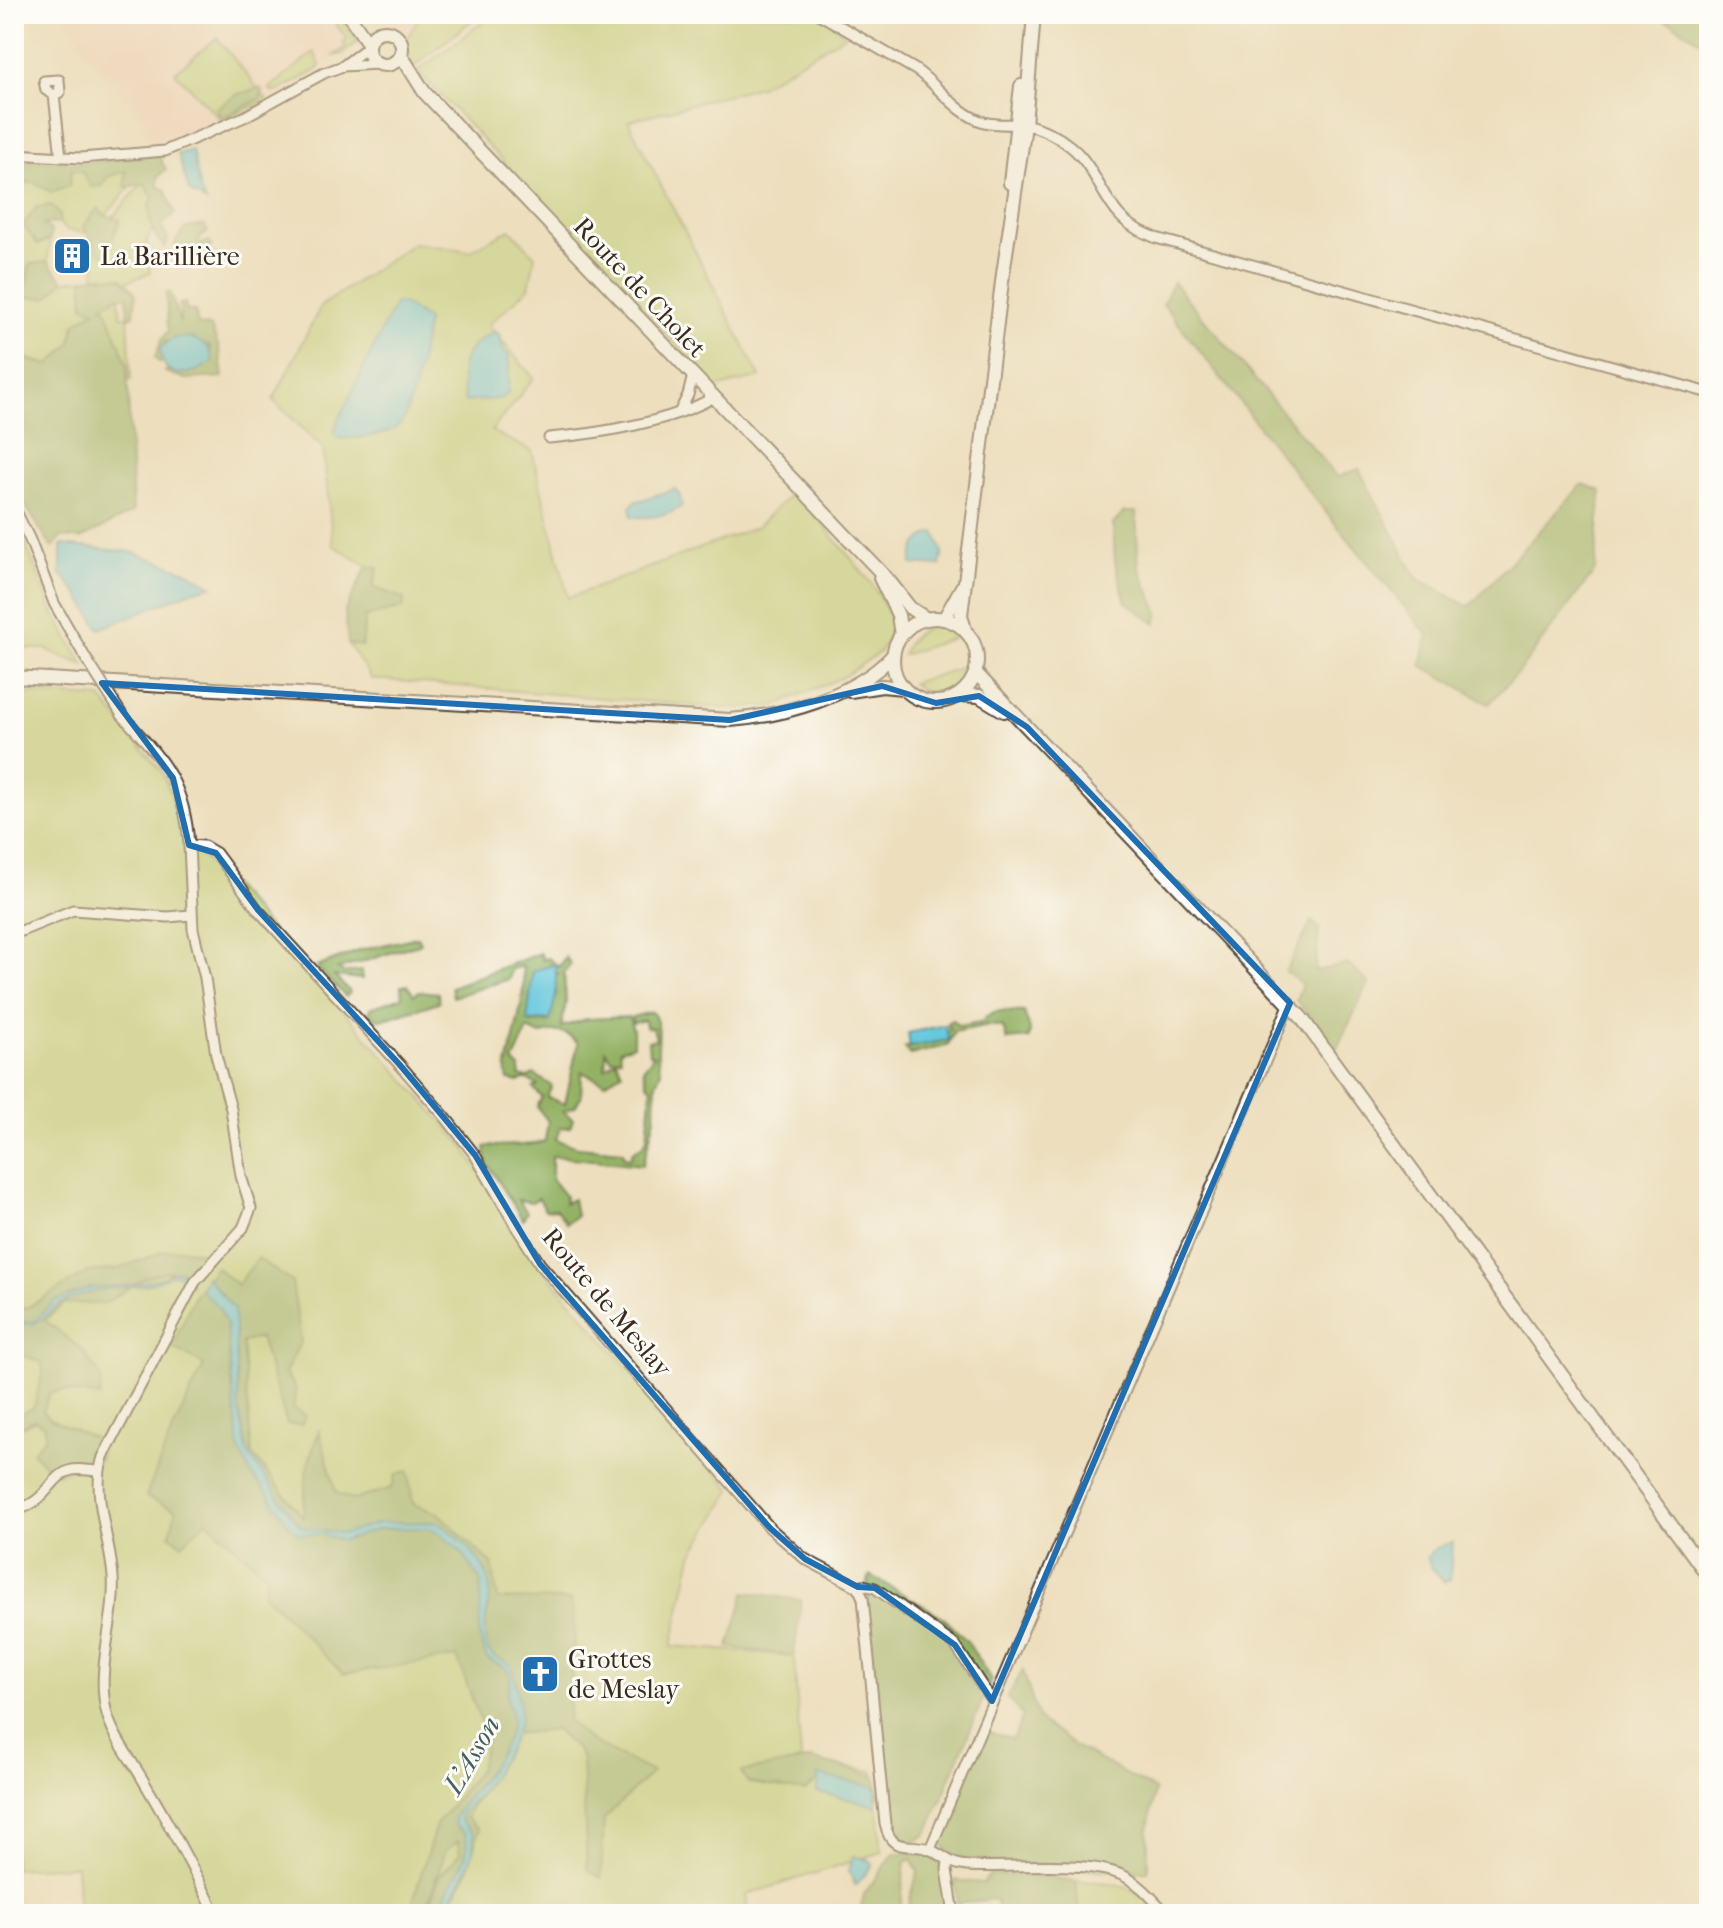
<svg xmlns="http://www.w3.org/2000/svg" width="1723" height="1928" font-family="'IM FELL French Canon',serif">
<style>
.built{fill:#f2d4be}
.green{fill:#bbcf73;stroke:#7b7c48;stroke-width:2}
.forest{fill:#94b265;stroke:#686e42;stroke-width:2;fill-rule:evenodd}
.water{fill:#5dc5da;stroke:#4c787c;stroke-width:2}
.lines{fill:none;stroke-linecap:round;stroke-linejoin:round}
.minor-casing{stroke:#564536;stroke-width:13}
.major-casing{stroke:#564536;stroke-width:16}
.minor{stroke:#fff;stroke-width:9}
.major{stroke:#fff;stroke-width:12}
.minor-bridge-casing{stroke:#564536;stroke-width:13;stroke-linecap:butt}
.minor-bridge{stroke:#fff;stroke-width:9}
.marked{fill:none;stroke:#1f6fb2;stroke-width:6;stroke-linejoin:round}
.labels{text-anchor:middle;stroke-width:6;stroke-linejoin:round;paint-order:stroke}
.poi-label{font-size:26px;fill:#3b2a1e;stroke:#fdfcf7;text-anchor:start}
.street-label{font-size:26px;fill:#3b2a1e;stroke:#fdfcf7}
.water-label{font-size:28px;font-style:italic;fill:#476060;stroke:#fdfcf7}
</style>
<rect width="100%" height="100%" fill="#fdfcf7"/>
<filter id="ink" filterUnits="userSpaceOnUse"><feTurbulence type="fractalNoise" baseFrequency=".0125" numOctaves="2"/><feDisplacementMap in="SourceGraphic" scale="16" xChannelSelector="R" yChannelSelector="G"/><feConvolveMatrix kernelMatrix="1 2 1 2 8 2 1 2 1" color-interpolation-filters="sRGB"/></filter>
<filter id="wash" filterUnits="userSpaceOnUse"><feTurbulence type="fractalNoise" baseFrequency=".006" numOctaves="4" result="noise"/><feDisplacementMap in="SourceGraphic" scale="32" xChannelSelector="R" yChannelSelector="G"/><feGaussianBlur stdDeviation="1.8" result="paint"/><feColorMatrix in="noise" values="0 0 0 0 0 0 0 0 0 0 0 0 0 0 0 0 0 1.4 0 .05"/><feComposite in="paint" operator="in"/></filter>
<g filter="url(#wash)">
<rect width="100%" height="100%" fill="#eddfbe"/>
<g class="built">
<path d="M76,14H339L355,30L351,49L267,99L167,145L147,147L143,118L93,63L67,18Z"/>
<path d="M370,14H486L421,64Z"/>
</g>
<g class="green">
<path d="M328,14H337L358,41L343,54L333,56L346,47L343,42L347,39Z"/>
<path d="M420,14H469L475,18L412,68L405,43Z"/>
<path d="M493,14H823L845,35L760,86L628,121L760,377L716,388L418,71Z"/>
<path d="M217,38L267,100L222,121L175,72Z"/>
<path d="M314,52L320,65L316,71L277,92H272L270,88Z"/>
<path d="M71,169L108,176L126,171V187L131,186L106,215L98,209L83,226L87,233L66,230L59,223L60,214L37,207L38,245L50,239L48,262L30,265L25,286L14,284V186Z"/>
<path d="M145,184L153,198L149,206L153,228L147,241L150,273L126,282L122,278L94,276L95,244L102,254L120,220L112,218L141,185Z"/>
<path d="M510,229L535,256L529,288L488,325L534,378L491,431L532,451L568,598L757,527L795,490L872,584L895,624L880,652L843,677L773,706L724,708L372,679L348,644L365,617L378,569L367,566L333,545L323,448L273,400L321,306L414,243L470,251Z"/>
<path d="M83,279L84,305L119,297L121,316H128L131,380H128L127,364L95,310L75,324L71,343L50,365L14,355V323L26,313L25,297L64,281Z"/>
<path d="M14,516L54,614L84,664L63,658L46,649L14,648Z"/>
<path d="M929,627H942L959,636L903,655C906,641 915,633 929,627Z"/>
<path d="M969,665C961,691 933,702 912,683Z"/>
<path d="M14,693L101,698L162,772L196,852L215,867L463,1145L527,1250L732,1490L692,1555L672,1646L794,1656L801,1761L874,1771L882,1852L746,1895L749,1914H79L76,1866L14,1869Z"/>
<path d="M1076,1881C1118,1883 1131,1882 1161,1914H1078Z"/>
</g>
<g class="forest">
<path d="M1649,14H1709V46L1671,23Z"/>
<path d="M260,88L263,91L260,99L224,117L219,114L216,108L238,94Z"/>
<path d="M158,155L166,169L158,177V187L165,189L175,213L161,226L168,240L165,248C153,236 144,214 153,198L145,184L125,187L126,171L108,176L101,186L91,187L82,172L72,169L69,186L51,192L33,182L14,186V159L82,163Z"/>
<path d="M51,205L60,214L59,223L43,224L51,230L50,239L38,245L23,225L37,207Z"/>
<path d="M98,208L102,214L120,220L109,247L102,255L83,227Z"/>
<path d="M204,225L208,232L198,240L200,245L208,241L212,246L196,256L179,263L175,242L186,228Z"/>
<path d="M48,262L64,281L47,298L25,297L26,313L14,323V284L25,286L30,264Z"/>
<path d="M97,276L122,278L136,293L134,315L128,318L127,297H117L101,307L105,306L127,364L133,512L81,539L61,537L52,548L14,487V355L16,358L50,365L71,343L75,324L95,310L84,306L83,279Z"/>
<path d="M1173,282L1337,477L1359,469L1416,577L1469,607L1583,484L1601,491L1595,571L1520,670L1489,704L1421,665L1428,635L1324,510L1163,304Z"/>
<path d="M170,292L180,323V304L185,303L187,311H195L198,325L211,327L219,348L223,377L186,379L165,372L171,366L210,362V346L184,339L164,342L169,358L160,363L155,358L161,341L168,331L166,293Z"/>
<path d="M1124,512H1136L1139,568L1159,613L1156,624L1126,602L1115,563L1113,524Z"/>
<path d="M367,566L378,568L373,587L404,599L403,608L365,617L362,646L348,644L345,611Z"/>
<path d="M1312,921L1319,928L1315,971L1348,964L1369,983L1336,1050L1296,1000L1302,984L1285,972Z"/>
<path d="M418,937L421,942L419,944C390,952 366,962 338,969L344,973L361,971L362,979L334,976L350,992L346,997L317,967L361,950Z"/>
<path d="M540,953L543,960L548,958L559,967L565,957L571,964L564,973L566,1003L561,1027L587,1019L629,1017L633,1030V1045L620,1050L621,1058L611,1059L606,1051L605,1068L616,1060L622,1072L605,1083L582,1072L581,1096L575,1107L563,1111L573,1119L570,1127L560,1128L556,1140L578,1147L623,1151L624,1157L630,1158L633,1151L643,1146L647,1138L652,1087L647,1083L643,1069L654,1055L649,1054L648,1041L656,1039L653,1028L646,1027L645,1020L632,1023V1017L652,1012C666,1031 652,1051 661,1071L656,1083L655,1117L643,1165L552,1156V1180L565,1196V1203L573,1199L576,1216L566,1223L556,1209L545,1210L539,1198L532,1202L518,1200L527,1212L523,1220L487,1163L485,1147C505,1144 526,1148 545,1141L548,1121L537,1107L542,1097L533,1088L538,1085L526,1079L518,1082L508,1080C504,1066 510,1056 513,1042C518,1019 527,988 522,966L511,969L509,979L453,997L451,987ZM551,964L549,968L559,974L551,980L549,1022L531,1023C533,1005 538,976 551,964ZM528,1029L540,1035C556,1029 567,1031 578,1043L565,1104L547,1097L552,1086L534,1074L528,1078L520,1076V1068L513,1062Z"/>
<path d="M408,985L414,995L419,991L438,993L439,1002L381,1020L369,1015L370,1008L402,997L401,986Z"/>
<path d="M996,1011L1024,1012L1030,1030L1029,1038L1007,1040L1003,1027L989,1025L954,1032L948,1045L910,1055L905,1048L950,1030L947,1023L952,1020L959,1026L985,1021V1017Z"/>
<path d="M184,1249L210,1255L195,1275L190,1270L163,1272L144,1278L104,1304L65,1303L45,1320L83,1351L101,1377L100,1397L64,1391L49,1393L43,1412L48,1418L101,1441L100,1460C86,1468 70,1468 55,1474L32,1452L45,1438V1426L34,1420L14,1431V1417L34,1407L43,1370L41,1362L14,1352V1305L26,1308L88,1272L118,1269L164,1251Z"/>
<path d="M258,1258L292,1282L301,1341L285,1373L296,1389L293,1408L306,1416L301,1425L287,1424L260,1338L242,1342L252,1454L303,1517L307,1468L319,1431L336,1492L353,1500L392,1488L396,1474L408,1471L413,1504L438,1513L492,1564L498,1599L571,1600L575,1628L568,1720L590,1741L652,1772L604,1819L601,1878L587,1870L582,1759L577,1750L555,1730L513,1734L500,1764L470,1809L466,1818L479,1829L467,1873L449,1906L448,1914H427L439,1876L460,1854L458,1841L446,1850L424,1914H409L436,1825L480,1768L486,1737L457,1657L343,1674L264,1594L266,1574L207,1521L182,1544L170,1535L176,1510L146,1497L170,1436L204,1365L172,1347L194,1297L216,1267L237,1285Z"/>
<path d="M870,1575L943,1617L967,1641L991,1680L927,1834L913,1843L891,1833L866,1589Z"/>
<path d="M745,1592L801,1600L794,1656L729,1647Z"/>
<path d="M1023,1670L1038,1719L1076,1747L1155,1790L1148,1830V1871L1128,1872L952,1859L940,1840L985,1732L1013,1739L1023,1716L1007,1698Z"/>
<path d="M811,1759L876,1776L879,1797L817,1781L805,1791L748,1783L741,1772Z"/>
<path d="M929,1852L945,1869L951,1914H942L926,1907L925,1914H913L909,1903L918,1871L911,1859L905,1862L900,1914H859L864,1894L894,1853Z"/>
<path d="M990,1874L1043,1876L1076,1881L1079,1914H999L995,1899L957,1904L955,1880L983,1883Z"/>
</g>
<g class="water">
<path d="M192,150L200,190L206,202L189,191L178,154Z"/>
<path d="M395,303L404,304L427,320C424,341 413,411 399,425C388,436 354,439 338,438L335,434V427Z"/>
<path d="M494,332L499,334L503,350L509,355L508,394L499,399L465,402C458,367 460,349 494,332Z"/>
<path d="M186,337C200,340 213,346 212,362C191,377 162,382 160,348L174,338Z"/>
<path d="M675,489L680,496L682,506C669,516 649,518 632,517L630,507L635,502Z"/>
<path d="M935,532L943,552L940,566L912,564C912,547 919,538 935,532Z"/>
<path d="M61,545L133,552L186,571L212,586L192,591L100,629L78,594L61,574Z"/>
<path d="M556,964V995L550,1020L527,1021L533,971Z"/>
<path d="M945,1025L949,1040L910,1047L908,1033Z"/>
<path d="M174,1271L187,1274L191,1285H188L185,1277L171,1274C151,1289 127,1286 104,1289C93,1291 83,1295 73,1298C45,1306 40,1337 14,1319V1314L25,1322L35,1321L54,1301L91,1288L137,1284L160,1278Z"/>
<path d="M206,1276L234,1309L239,1411L248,1453L297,1522L303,1527L344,1534L378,1523L437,1522C459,1535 491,1565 490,1593C489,1611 481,1629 487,1647C491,1660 502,1658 510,1665C515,1670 521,1711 520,1718C517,1739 490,1782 476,1798C471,1805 464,1808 460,1816L461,1821L473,1833C478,1865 453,1886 444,1914H438C443,1886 474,1863 465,1834L454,1825V1817C471,1789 509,1754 512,1720C513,1711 506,1704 507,1695C507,1691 510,1687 510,1683C513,1668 498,1665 487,1659L479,1635L481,1581L463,1554L442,1535L428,1528L379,1529L343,1541L321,1534H299L290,1526L268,1494L251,1474L239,1449L226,1324L220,1309L201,1290Z"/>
<path d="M1453,1542L1450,1580L1444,1582L1431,1567L1427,1557L1436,1548Z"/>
<path d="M818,1775L875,1787L877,1806L817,1792Z"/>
<path d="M853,1856L868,1860L873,1865L855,1885L849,1871Z"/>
</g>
</g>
<g filter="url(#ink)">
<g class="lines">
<g class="minor-casing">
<g id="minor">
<path d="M819,14L916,70C939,86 955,113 984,122C999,126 1012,123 1026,125C1041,127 1059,137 1070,146C1094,165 1100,194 1120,216C1130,227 1143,232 1156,238L1709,393"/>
<path d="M368,47L343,66L378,64"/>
<path d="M54,95L46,90L44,81L59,80L60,92L54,95L61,157"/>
<path d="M14,154L81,158L165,151L244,117L324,73L343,66"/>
<path d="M680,411L688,395L693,375"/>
<path d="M549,438C597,434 672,422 714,397"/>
<path d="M14,507L30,540L54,603L85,657"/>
<path d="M122,715C162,760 185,781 189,845L204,846L216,853L258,910L400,1065L446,1118L475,1155L517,1228L540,1264L770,1528L805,1559L858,1587L863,1598L885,1824C892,1856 910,1841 931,1850C946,1857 949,1864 967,1866C1010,1869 1090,1858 1126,1877C1143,1886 1154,1901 1167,1914"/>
<path d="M189,845L193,929L205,978L216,1055L231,1109L241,1176L251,1208L243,1228L195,1282L103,1457C91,1494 110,1538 113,1577C116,1621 96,1666 106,1710C111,1734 131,1759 143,1780C169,1824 193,1868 216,1914"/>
<path d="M14,934L73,910L168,917L191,915"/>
<path d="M14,1503L18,1509C48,1502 50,1475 72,1470C80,1468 90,1471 99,1471"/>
<path d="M858,1587L863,1585L875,1588L955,1645L992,1701"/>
<path d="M930,1849L1290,1003"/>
<path d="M948,1862L947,1870L954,1914"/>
</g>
</g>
<g class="major-casing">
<g id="major">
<path d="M348,14L368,43"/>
<circle cx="385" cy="48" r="17"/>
<path d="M401,55L425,93L889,581L910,608L927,619"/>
<path d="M1010,183L1021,86"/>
<path d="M880,578L898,615L901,635"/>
<circle cx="935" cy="660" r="42"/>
<path d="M944,619L962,587"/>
<path d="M965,630L961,615L1003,274L1025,125L1034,14"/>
<path d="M976,673L1301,1017L1709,1577"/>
<path d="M14,677L730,720C783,716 856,696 893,655"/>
<path d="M850,691L882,686L903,688"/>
<path d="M960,695L979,696L1004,711"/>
</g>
</g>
<use href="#minor" class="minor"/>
<use href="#major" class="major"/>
<g class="minor-bridge-casing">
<path id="minor-bridge" d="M85,657L122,715"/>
</g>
<use href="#minor-bridge" class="minor-bridge"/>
</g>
</g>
<path d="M0 0H1723V1928H0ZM102,683L730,720L882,686L936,703L979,696L1027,727L1290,1003L992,1701L955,1645L875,1588L858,1587L805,1559L770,1528L540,1264L475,1155L400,1065L258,910L216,853L189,845L173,778Z" fill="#eddfbe" fill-opacity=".55" fill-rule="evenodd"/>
<path class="marked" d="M102,683L730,720L882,686L936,703L979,696L1027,727L1290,1003L992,1701L955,1645L875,1588L858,1587L805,1559L770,1528L540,1264L475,1155L400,1065L258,910L216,853L189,845L173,778Z"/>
<defs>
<g id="building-square" transform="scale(2)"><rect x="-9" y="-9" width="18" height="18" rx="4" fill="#1f6fb2" stroke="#fdfcf7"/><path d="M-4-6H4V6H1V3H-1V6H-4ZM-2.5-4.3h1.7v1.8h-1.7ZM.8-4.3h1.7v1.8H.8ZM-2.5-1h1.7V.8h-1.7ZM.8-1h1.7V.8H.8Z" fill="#fff"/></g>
<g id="church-square" transform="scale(2)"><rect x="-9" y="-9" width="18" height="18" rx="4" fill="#1f6fb2" stroke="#fdfcf7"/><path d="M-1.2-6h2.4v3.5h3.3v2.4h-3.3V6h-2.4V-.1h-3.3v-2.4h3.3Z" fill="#fff"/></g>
</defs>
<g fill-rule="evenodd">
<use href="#building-square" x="72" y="256"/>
<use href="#church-square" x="540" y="1674"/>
</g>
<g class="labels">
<g class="poi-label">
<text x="100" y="265">La Barillière</text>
<text x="568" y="1668">Grottes<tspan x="568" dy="30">de Meslay</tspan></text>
</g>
<g class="street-label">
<text transform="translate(640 287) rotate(47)" y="9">Route de Cholet</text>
<text transform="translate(607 1302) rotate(50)" y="9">Route de Meslay</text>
</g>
<g class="water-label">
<text transform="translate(471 1755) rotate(-60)" y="10">L'Asson</text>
</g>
</g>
<rect width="1723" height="1928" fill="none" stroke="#fdfcf7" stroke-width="48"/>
</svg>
